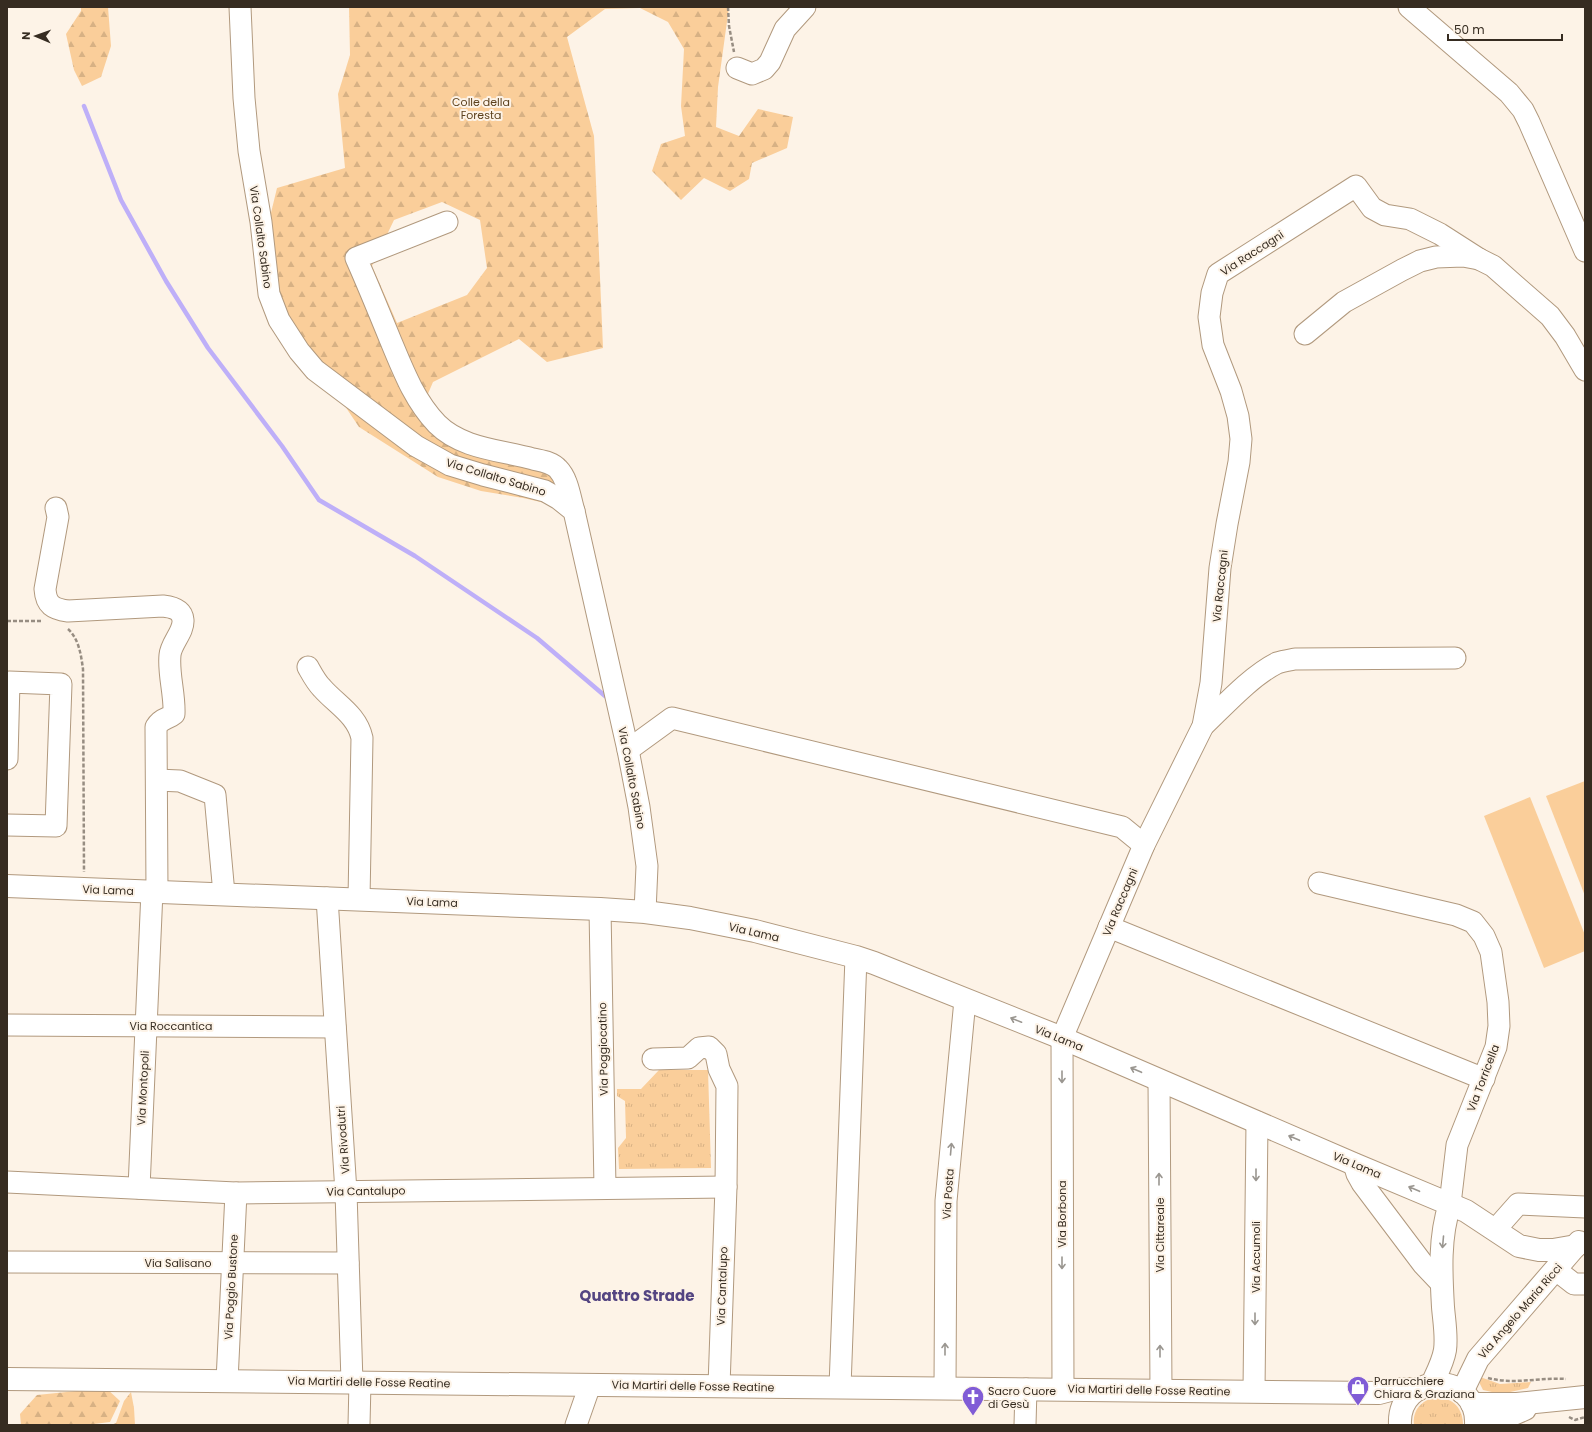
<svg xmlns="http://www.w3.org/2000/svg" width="1592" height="1432" font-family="Poppins,sans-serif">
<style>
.grass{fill:url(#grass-tufts)}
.forest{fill:url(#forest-firs);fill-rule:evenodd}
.pitch{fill:#face9a}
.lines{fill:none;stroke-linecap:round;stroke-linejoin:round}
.stream{stroke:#beaff8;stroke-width:4.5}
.minor-casing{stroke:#b1997e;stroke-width:23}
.major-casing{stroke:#b1997e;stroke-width:24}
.path{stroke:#978d82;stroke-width:2.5;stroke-dasharray:4 2;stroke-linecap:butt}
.minor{stroke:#fff;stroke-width:21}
.major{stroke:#fff;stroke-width:22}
.oneway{stroke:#9a9690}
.labels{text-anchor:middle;stroke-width:4;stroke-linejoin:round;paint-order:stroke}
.park-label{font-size:11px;fill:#5d421e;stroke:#fdf3e7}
.street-label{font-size:11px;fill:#362c21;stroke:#fdf3e7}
.poi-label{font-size:11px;fill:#362c21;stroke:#fdf3e7;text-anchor:start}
.district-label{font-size:15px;font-weight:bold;fill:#544582;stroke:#fdf3e7}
</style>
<defs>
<pattern id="grass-tufts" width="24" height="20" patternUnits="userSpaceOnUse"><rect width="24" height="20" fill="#face9a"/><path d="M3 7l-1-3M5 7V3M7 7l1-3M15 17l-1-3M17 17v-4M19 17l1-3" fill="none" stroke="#d7b184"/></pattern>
<pattern id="forest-firs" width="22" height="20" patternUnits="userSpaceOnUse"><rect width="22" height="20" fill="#face9a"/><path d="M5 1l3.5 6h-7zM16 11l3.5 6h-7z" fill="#d7b184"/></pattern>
</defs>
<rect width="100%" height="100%" fill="#fdf3e7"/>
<g class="grass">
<path d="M659,1070H708L711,1168L619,1169L618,1148L626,1138L625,1101L617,1096V1089H641Z"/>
<path d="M1480,1377L1500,1384L1531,1382L1528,1388L1501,1394L1483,1390L1480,1384Z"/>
<path d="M1436,1397C1453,1398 1463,1408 1463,1425H1414C1412,1410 1422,1400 1436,1397Z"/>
</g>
<g class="forest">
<path d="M81,7H108L111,46L101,77L82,86L74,70L66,34L81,11Z"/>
<path d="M349,7H729L718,87L716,127L739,136L758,109L793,117L787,148L752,163L749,179L730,191L704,178L681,200L652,171L661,144L685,136L681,106L684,49L668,22L640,8L605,9L567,37L594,136L603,348L547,362L519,339L433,382L421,410L550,473L556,488L545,503L523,498L481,491L438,477L359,427L275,302L270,217L277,188L345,168L338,94L350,55ZM442,202L480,220L487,268L467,295L397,323L372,266L394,220Z"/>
<path d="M106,1388L120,1401L110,1422L86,1425H21L20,1414L37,1395Z"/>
<path d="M131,1392L134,1408L135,1425H111L116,1423L124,1401Z"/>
</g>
<g class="pitch">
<path d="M1585,781V896L1546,796Z"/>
<path d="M1530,797L1585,935V951L1544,968L1484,816Z"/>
</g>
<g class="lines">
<path class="stream" d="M84,106L121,200L166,281L208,348L282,446L319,500L415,556L537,638L605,696"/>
<g class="minor-casing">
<g id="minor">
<path d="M240,7L244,98L249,151L261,222L269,294L279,320L299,351L315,370L416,446L450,465L483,475L545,491L559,499L574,511L628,750L639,807L647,866L645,912"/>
<path d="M1409,7L1509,93L1523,110L1529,122L1585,251"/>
<path d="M737,68L752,74L764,69L770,62L785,29L805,7"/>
<path d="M447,222L356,258C368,285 379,312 390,339C403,370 414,400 437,424C462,449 501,450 533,459C542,461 552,462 558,469C568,479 570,498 574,511"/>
<path d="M1305,334L1344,302L1402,270L1420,261L1436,257L1463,256L1479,259L1493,266L1550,316L1565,336L1585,370"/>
<path d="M56,508L58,517L45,589C46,605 53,609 68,611L163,606C172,607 182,609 183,620C184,632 171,643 170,655C168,674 175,694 174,714C167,720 162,717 156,727L157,891"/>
<path d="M308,667C312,674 316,682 322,688C337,705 357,715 362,738L359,899"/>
<path d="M1203,726C1224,706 1251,676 1277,663C1283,661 1290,660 1295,659L1455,658"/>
<path d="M628,750L672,718L1122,827L1144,845"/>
<path d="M7,759L9,682L61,684L56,826L7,825"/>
<path d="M157,780L180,781L215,795L224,894"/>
<path d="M1319,883L1456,915L1473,922L1484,936L1491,952L1498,1002L1499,1026L1496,1047L1457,1145L1450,1204"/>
<path d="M327,898L346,1192L352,1382"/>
<path d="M600,909L605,1188"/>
<path d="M1109,927L1484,1079"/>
<path d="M7,1025L335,1027"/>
<path d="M653,1059L688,1058L699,1048L709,1047L716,1054L719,1069L727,1086L726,1187L719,1386"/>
<path d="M1159,1080L1161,1390"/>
<path d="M1354,1164L1357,1174L1362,1183L1423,1264L1441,1283"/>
<path d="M7,1182L236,1193L726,1187"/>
<path d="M139,1188L152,891"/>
<path d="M1495,1230L1518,1204L1585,1207"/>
<path d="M7,1262L348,1263"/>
<path d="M1556,1270L1574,1284H1585"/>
<path d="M227,1381L236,1193"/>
<path d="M840,1387L856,957"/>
<path d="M945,1388L946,1201L965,1000"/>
<path d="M1063,1389L1062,1038L1144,845L1203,726L1211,683L1220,568L1227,524L1239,462L1241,439L1238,416L1231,391L1213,345L1209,317L1212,293L1218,274L1356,186L1372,208L1385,215L1410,219L1440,234L1479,259"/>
<path d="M1254,1391L1257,1122"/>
<path d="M359,1425L360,1382"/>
<path d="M576,1425L590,1385"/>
<path d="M1025,1425L1026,1389"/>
</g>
</g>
<g class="major-casing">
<g id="major">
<path d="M7,886L600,909L645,912L690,918L755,931L856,957L874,963L1062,1038L1354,1164L1466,1211L1519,1246L1539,1250H1553L1576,1246"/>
<path d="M7,1379L1379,1393L1394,1389H1419"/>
<path d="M1432,1384C1437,1373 1443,1362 1445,1350C1447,1336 1444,1320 1443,1307C1441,1273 1439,1237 1450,1204"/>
<path d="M1462,1392L1478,1359L1579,1242"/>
<path d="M1472,1404H1517L1585,1397"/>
<path d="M1400,1425C1397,1371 1479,1370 1476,1425"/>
<path d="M1488,1425L1525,1409"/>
</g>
</g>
<g class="path">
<path d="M728,7L729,26L734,52"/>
<path d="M7,621H43"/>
<path d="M68,629C79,639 81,655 83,669L84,872"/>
<path d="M1488,1378C1514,1385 1540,1377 1566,1379"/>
<path d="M1569,1417L1575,1420L1585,1417"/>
</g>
<use href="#minor" class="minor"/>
<use href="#major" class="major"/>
</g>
<defs><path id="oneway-shaft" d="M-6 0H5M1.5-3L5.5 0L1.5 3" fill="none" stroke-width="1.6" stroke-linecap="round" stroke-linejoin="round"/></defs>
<g class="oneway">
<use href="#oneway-shaft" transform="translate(1016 1020) rotate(-158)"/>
<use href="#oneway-shaft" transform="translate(1136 1070) rotate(-157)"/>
<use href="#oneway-shaft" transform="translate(1062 1077) rotate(90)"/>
<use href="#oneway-shaft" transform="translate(1294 1138) rotate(-157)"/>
<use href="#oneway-shaft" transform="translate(951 1149) rotate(-85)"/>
<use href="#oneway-shaft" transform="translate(1256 1175) rotate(90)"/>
<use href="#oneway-shaft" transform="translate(1159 1179) rotate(-90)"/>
<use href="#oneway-shaft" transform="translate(1414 1189) rotate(-157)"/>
<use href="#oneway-shaft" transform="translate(1443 1242) rotate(95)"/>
<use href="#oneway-shaft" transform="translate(1062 1263) rotate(90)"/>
<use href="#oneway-shaft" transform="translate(1255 1319) rotate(90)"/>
<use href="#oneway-shaft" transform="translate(945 1349) rotate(-90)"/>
<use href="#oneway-shaft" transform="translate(1160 1351) rotate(-90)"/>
</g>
<defs>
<g id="shop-pin" transform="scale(1.15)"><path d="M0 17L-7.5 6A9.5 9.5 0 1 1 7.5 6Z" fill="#805cd6" stroke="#fdf3e7"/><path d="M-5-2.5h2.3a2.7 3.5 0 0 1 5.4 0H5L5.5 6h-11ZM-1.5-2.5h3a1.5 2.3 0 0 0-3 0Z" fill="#fff"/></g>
<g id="church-pin" transform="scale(1.15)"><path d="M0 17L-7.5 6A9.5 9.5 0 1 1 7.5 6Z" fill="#805cd6" stroke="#fdf3e7"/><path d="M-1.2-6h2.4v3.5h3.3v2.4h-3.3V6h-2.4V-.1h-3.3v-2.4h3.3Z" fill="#fff"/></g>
</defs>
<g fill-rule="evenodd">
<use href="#shop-pin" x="1358" y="1387"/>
<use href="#church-pin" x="973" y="1397"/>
</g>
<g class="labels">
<g class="park-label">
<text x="481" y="106">Colle della<tspan x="481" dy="13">Foresta</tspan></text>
</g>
<g class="street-label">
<text transform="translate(261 237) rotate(82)" y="4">Via Collalto Sabino</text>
<text transform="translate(1252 253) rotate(-33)" y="4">Via Raccagni</text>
<text transform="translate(496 477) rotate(17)" y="4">Via Collalto Sabino</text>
<text transform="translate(1220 586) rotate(-84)" y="4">Via Raccagni</text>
<text transform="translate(632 778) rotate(79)" y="4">Via Collalto Sabino</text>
<text transform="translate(108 890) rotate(2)" y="4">Via Lama</text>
<text transform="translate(432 902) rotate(2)" y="4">Via Lama</text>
<text transform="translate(1120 902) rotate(-67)" y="4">Via Raccagni</text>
<text transform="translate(754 932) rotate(13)" y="4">Via Lama</text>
<text x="171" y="1030">Via Roccantica</text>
<text transform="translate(1059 1038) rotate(22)" y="4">Via Lama</text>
<text transform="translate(603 1049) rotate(-91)" y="4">Via Poggiocatino</text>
<text transform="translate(1483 1078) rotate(-69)" y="4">Via Torricella</text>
<text transform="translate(143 1088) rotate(-87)" y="4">Via Montopoli</text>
<text transform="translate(343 1140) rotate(-94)" y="4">Via Rivodutri</text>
<text transform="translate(1357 1165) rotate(23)" y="4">Via Lama</text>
<text transform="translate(366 1191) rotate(-1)" y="4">Via Cantalupo</text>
<text transform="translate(948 1194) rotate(-86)" y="4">Via Posta</text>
<text transform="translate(1062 1214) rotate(-90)" y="4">Via Borbona</text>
<text transform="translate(1160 1235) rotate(-90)" y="4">Via Cittareale</text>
<text transform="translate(1256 1257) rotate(-90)" y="4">Via Accumoli</text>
<text x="178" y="1267">Via Salisano</text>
<text transform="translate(722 1286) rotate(-88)" y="4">Via Cantalupo</text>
<text transform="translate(231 1287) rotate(-87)" y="4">Via Poggio Bustone</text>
<text transform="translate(1520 1311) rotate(-49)" y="4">Via Angelo Maria Ricci</text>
<text transform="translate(369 1382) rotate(1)" y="4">Via Martiri delle Fosse Reatine</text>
<text transform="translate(693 1386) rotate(1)" y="4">Via Martiri delle Fosse Reatine</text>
<text transform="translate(1149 1390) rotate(1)" y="4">Via Martiri delle Fosse Reatine</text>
</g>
<g class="poi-label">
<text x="1374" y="1385">Parrucchiere<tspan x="1374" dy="13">Chiara &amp; Graziana</tspan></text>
<text x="988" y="1395">Sacro Cuore<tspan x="988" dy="13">di Gesù</tspan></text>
</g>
<g class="district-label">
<text x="637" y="1301">Quattro Strade</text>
</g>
</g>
<rect width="1592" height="1432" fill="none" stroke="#362c21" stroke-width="16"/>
<g transform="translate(36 36) rotate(272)" stroke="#fdf3e7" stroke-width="3" paint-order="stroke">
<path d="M0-3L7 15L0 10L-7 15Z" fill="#362c21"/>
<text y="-6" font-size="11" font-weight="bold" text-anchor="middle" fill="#362c21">N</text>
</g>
<path d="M1448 34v6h114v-6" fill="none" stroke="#362c21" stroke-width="2"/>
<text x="1454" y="34" font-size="12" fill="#362c21" stroke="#fdf3e7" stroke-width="3" paint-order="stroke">50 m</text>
</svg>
